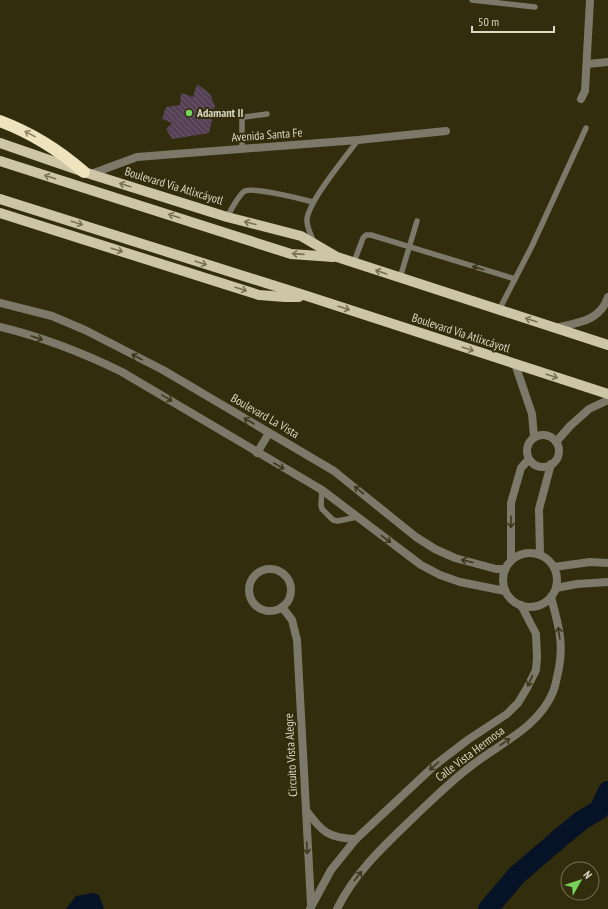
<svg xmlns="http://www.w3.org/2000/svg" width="608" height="909" font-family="'PT Sans Narrow',sans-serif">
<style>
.water{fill:#061226}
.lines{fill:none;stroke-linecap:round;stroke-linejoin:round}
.river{stroke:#061226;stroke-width:20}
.building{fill:url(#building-back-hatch)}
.lane{stroke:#7d796a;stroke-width:5.5}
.street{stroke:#7d796a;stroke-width:8}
.primary{stroke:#cec5a7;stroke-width:10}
.highway{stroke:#efe3be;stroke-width:12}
.oneway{stroke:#908865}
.oneway2{stroke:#787152}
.oneway3{stroke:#3d381a}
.poi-dot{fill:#76d25a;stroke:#322d0c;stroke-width:1.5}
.labels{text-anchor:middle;stroke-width:4;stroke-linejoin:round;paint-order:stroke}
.poi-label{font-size:12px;font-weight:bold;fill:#dbd8c6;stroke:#322d0c;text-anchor:start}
.street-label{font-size:12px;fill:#dbd8c6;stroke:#322d0c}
</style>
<defs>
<pattern id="building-back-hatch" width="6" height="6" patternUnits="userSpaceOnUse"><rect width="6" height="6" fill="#554055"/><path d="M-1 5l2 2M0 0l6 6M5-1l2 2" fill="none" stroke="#6d5b6c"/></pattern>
</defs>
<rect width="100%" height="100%" fill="#322d0c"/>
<path class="water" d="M93,893L99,895L104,909H66L76,896Z"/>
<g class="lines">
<path class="river" d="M488,909L517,875L560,838L582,820L599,810L608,791"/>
</g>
<path class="building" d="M197,84L210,94L215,106L209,133L172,139L166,129L172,123L162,119L166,107L180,105L181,93L193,97Z"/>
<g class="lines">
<g class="lane">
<path d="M472,0L535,7"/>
<path d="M242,149V119L244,117L267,114"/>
<path d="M227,217C231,210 239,194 245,191C254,187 302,199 313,202"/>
<path d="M314,243C312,236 306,227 307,219C310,199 345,158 358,140"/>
<path d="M354,262L363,238L366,235H371L515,279"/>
<path d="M400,278L417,221"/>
<path d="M499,310L532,246L586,128"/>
<path d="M322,490L321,505L322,509L333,520L338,521L357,517"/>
</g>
<g class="street">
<path d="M587,64L608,62"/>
<path d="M581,99L585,91L590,0"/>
<path d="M91,174L137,157L358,140L446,131"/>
<path d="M0,303L52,316L85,330L163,370L334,471L416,537L435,549L455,558L496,569H505"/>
<path d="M0,327C42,337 83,353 122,372L322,490L421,565L440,575L460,582L505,591"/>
<path d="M554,328C576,323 600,322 608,297"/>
<path d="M515,364L532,414L534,437"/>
<circle cx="543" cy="451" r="16"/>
<path d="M556,442L570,426L589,409L608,400"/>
<path d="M257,453L269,433"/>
<circle cx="530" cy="580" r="27"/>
<path d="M540,555L539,509L551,464"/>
<path d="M511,560V503L521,468L529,459"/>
<path d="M554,567L590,562L608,563"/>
<circle cx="270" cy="590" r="21"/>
<path d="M556,588L577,584L608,582"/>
<path d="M282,607L292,620L297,640L311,904"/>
<path d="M306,810C322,832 328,838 356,839"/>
<path d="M310,909L331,870L356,839L435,765L469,739L507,714L518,703L527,688L536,670L537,657L536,634L521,605"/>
<path d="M337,909C355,872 385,845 414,817C433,799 451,781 471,766C500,743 538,728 553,692C555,687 556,682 557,677C565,646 559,627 551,597"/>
</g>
<g class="primary">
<path d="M0,143L84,172L227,217L301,236L337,257L608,345"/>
<path d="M0,161L291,254L333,257"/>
<path d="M0,199L307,296L608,394"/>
<path d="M0,213L259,295L285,297H299"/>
</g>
<path class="highway" d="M0,121C32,133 59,150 84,172"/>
</g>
<defs><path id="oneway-shaft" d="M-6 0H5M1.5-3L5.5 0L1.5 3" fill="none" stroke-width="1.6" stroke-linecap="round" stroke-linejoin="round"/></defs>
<use class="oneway" href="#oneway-shaft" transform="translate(30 134) rotate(-153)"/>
<g class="oneway2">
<use href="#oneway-shaft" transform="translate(50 177) rotate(-162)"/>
<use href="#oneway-shaft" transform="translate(125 185) rotate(-163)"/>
<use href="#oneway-shaft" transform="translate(174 216) rotate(-162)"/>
<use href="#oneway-shaft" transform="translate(77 223) rotate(18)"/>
<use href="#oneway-shaft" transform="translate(250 223) rotate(-165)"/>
<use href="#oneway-shaft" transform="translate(117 250) rotate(18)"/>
<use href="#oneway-shaft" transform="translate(298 254) rotate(-176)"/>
<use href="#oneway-shaft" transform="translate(201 263) rotate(18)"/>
<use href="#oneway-shaft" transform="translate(381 272) rotate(-161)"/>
<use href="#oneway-shaft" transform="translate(241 289) rotate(18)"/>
<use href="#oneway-shaft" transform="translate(344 308) rotate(18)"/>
<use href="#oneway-shaft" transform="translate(531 320) rotate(-162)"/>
<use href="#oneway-shaft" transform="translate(468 349) rotate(18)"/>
<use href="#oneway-shaft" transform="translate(552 376) rotate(18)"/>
</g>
<g class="oneway3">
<use href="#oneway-shaft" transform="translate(478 268) rotate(-164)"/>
<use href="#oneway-shaft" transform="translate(37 338) rotate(19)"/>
<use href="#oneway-shaft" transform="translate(137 357) rotate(-153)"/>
<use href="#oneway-shaft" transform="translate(167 398) rotate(31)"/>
<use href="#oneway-shaft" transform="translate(249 421) rotate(-150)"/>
<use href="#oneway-shaft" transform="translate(279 466) rotate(30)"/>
<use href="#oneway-shaft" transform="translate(359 490) rotate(-140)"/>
<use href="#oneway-shaft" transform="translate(511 522) rotate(90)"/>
<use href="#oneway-shaft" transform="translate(386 539) rotate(37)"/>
<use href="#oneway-shaft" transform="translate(467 561) rotate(-166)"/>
<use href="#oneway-shaft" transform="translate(559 633) rotate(-98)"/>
<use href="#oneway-shaft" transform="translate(530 681) rotate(114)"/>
<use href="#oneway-shaft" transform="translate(505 742) rotate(-35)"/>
<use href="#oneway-shaft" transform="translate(434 766) rotate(139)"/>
<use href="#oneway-shaft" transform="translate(307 848) rotate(87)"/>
<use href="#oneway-shaft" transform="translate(358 876) rotate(-52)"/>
</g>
<circle class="poi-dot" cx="189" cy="113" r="4"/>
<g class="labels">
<g class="poi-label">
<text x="197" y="117">Adamant II</text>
</g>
<g class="street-label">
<text transform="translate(267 135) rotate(-4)" y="4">Avenida Santa Fe</text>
<text transform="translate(174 186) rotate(17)" y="4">Boulevard Vía Atlixcáyotl</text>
<text transform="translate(461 333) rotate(18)" y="4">Boulevard Vía Atlixcáyotl</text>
<text transform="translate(265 416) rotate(30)" y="4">Boulevard La Vista</text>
<text transform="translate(470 754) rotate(-37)" y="4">Calle Vista Hermosa</text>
<text transform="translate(291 755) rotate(-93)" y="4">Circuito Vista Alegre</text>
</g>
</g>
<g transform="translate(580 881) rotate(51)"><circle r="19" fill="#322d0c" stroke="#767156"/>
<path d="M0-3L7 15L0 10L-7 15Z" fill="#76d25a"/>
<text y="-6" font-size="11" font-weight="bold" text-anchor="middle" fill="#dbd8c6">N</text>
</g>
<path d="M472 26v6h82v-6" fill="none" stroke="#dbd8c6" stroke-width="2"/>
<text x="478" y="26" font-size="12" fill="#dbd8c6" stroke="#322d0c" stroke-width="3" paint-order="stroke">50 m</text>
</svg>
